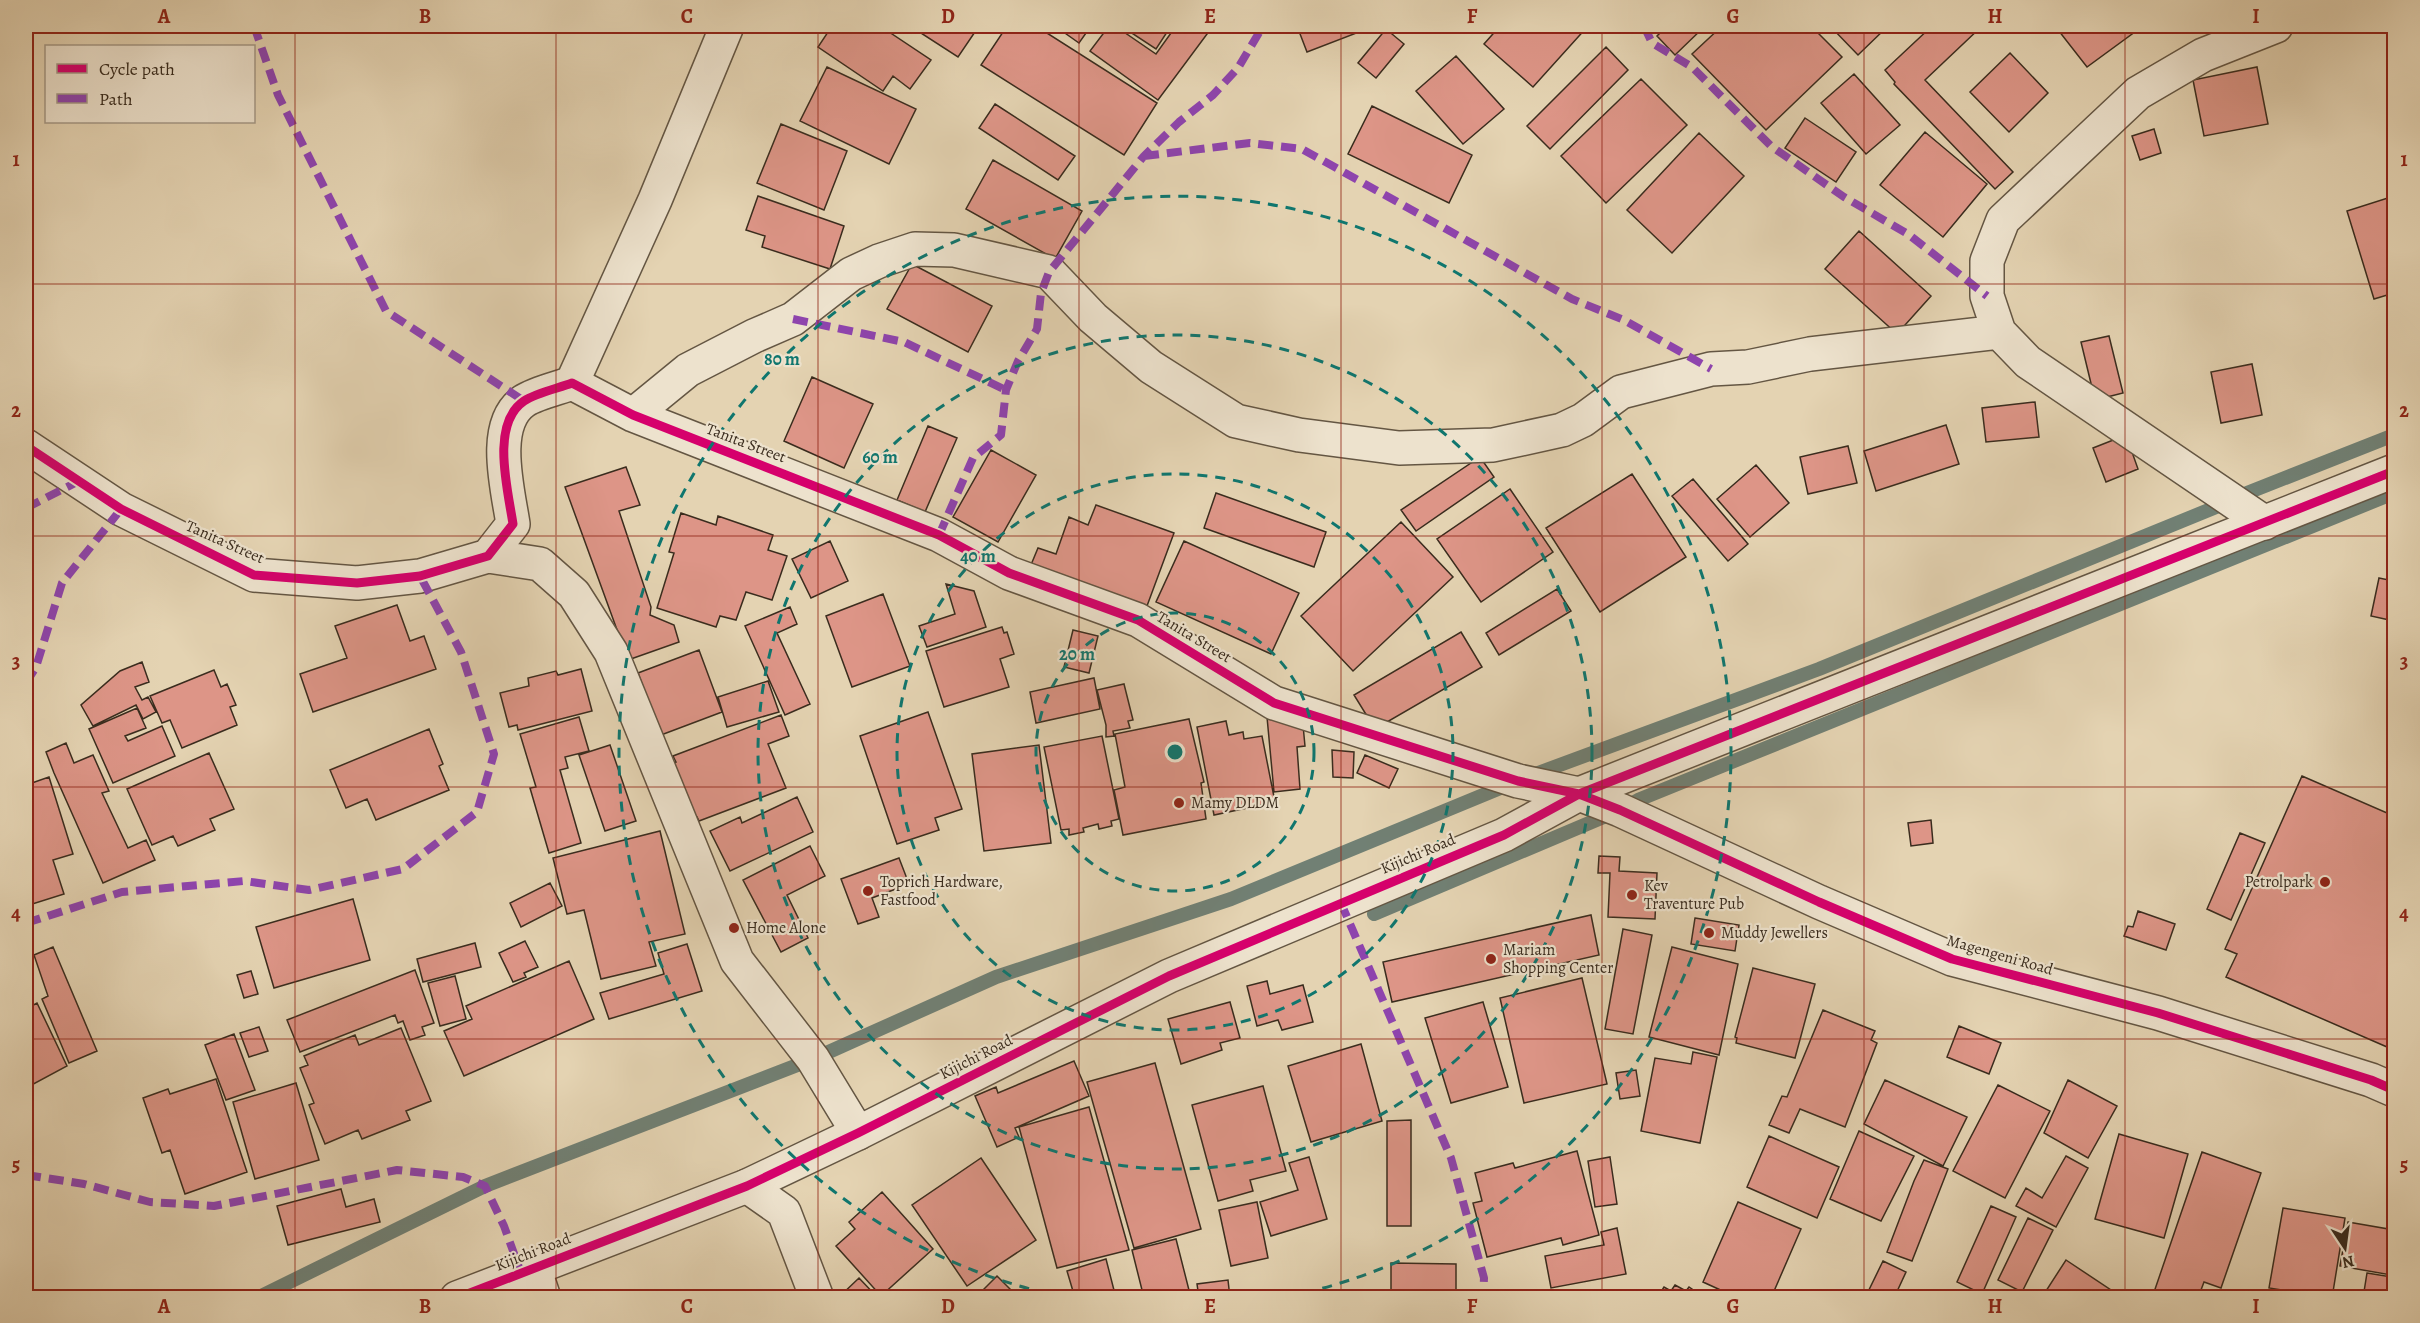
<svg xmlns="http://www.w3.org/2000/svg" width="2420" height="1323" font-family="Alegreya,serif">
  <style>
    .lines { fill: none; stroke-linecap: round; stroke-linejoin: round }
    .stream { stroke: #718074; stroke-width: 14 }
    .building { fill: #dd9587; stroke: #3a2c1e; stroke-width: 1.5 }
    .minor-casing { stroke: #645643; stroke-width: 36 }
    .tertiary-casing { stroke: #645643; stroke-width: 36 }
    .minor { stroke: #ede2cd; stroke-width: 33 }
    .tertiary { stroke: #ede2cd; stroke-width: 33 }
    .quiet { stroke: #8e44ad; stroke-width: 8; stroke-dasharray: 15 8; stroke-linecap: butt }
    .cycleway-casing { stroke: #ede2cd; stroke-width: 13 }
    .cycleway { stroke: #d6006c; stroke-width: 9 }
    .grid { fill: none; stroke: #8f2418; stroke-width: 1.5; stroke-opacity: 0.55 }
    .ring { fill: none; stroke: #0f766e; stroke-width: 3; stroke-dasharray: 10 8 }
    .poi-dot { fill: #8f2418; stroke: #ede2cd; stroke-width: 2 }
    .labels { text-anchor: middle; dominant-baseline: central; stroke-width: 4.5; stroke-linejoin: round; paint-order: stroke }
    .street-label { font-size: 16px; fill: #3a2c1e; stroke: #ede2cd }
    .poi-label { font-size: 16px; fill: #3a2c1e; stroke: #ede2cd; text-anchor: start }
    .centre { fill: #0f766e; stroke: #ede2cd; stroke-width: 3 }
    .ring-label { font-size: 18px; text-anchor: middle; font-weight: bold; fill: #0f766e; stroke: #ede2cd; stroke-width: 4.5; stroke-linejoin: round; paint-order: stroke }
    .neatline { fill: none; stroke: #8f2418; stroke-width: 2 }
    .grid-label { font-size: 20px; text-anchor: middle; font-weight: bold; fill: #8f2418 }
  </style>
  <rect width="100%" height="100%" fill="#e4d3b2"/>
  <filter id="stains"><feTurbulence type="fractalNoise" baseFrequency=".00333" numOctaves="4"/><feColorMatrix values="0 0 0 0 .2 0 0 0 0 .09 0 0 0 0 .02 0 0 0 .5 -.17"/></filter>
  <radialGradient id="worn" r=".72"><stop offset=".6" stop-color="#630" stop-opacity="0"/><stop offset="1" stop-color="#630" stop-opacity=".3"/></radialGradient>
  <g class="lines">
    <path class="stream" d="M2247,493L2394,435
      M1530,776L1819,669L2221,505
      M1374,914L1620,810L1638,800L2394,493
      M257,1298L485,1186L813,1059L996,977L1231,899L1510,784"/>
  </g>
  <path class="building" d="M832,26H880L931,60L910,89L893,76L883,91L818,47Z
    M910,26H979L958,57Z
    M1007,26H1036L1157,103L1124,155L981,65Z
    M1055,26H1091L1079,43Z
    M1109,26H1115L1156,54L1176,26H1213L1158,100L1090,51Z
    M1121,26H1171L1156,49Z
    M1297,26H1365L1367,29L1307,52Z
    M1470,26H1484L1477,33Z
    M1500,26H1588L1533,87L1484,44Z
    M1667,26H1705L1675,55L1657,36Z
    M1722,26H1811L1842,57L1766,130L1692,54Z
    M1830,26H1888L1858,55Z
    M1932,26H1982L1925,80L2013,172L1995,189L1894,84L1895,82L1885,70Z
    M2055,26H2143L2087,67Z
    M1386,29L1404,44L1376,78L1358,63Z
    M1606,47L1628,70L1550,149L1527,126Z
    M2010,53L2048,93L2009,132L1970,92Z
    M1456,56L1504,109L1463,144L1416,91Z
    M827,67L916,109L889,164L800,121Z
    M2257,67L2268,124L2204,136L2193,80Z
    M1854,74L1900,125L1866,154L1821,103Z
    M1641,79L1687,125L1606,203L1561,156Z
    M995,104L1075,156L1058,180L979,128Z
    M1372,106L1472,155L1449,203L1348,154Z
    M1805,118L1856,152L1836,182L1785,148Z
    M781,124L847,151L824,210L757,183Z
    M2154,129L2161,153L2140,160L2132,136Z
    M1925,132L1987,184L1943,237L1880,185Z
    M1699,133L1744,176L1672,253L1627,210Z
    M993,160L1082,211L1055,259L966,209Z
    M758,196L844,226L830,269L762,247L765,236L746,230Z
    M2394,196V293L2374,299L2347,211Z
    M1859,231L1931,296L1897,334L1825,269Z
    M912,264L992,306L968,352L887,309Z
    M2109,336L2123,393L2095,400L2081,342Z
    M2252,364L2262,415L2221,423L2211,372Z
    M812,377L873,404L844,468L784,441Z
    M2035,402L2039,437L1986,442L1982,408Z
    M1946,425L1959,464L1876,491L1864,451Z
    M928,426L957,438L925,512L897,500Z
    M2126,435L2138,469L2106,482L2093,448Z
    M1848,446L1857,483L1808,494L1800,457Z
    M991,450L1036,475L998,542L953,517Z
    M1480,457L1494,477L1416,531L1401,510Z
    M1756,465L1789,503L1750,537L1717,499Z
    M626,467L640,505L619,511L651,607L650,615L674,625L679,642L628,660L565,487Z
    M1632,474L1686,557L1600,612L1546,528Z
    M1693,479L1748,544L1728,561L1672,496Z
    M1510,489L1553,552L1481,602L1437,539Z
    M1216,493L1326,532L1314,567L1204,528Z
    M1096,505L1174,533L1144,614L1028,572L1038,548L1056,554L1069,517L1088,525Z
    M681,513L716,525L718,516L773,535L768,550L787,556L772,600L746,592L736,620L720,616L716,627L657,608L674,553L669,552Z
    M1401,522L1453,577L1353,671L1301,616Z
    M830,541L848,581L811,598L792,559Z
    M1184,541L1299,593L1271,654L1156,602Z
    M2379,578L2394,581V621L2371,616Z
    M946,584L974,591L986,627L927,647L919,626L955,614Z
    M1557,589L1571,611L1499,655L1486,633Z
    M883,594L910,666L852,687L826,616Z
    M397,605L410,641L424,636L436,669L313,712L300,674L347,658L335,626Z
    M790,607L797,624L777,633L810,704L785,715L745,626Z
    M1002,627L1004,633L1007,632L1014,654L1000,659L1009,687L944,707L926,651Z
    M1073,630L1098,636L1089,673L1064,667Z
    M1461,632L1482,667L1375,729L1354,695Z
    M699,650L722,712L661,735L638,673Z
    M142,662L149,682L135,687L142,700L148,697L156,712L143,719L136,705L93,726L81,705L120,671Z
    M581,669L592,711L518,730L517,725L509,727L500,693L529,686L528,678L556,671L558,675Z
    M214,670L221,687L227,684L236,705L230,707L237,725L182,748L170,720L162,723L150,696Z
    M1094,678L1100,709L1036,723L1030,692Z
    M768,681L779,712L727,727L718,697Z
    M1124,684L1133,720L1128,721L1130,728L1113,731L1114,736L1106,737V725L1097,690Z
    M137,708L146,728L125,736L128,741L162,726L175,756L113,783L89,729Z
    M928,712L962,809L935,818L939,830L897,844L860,736Z
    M781,715L789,736L768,744L786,788L699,821L697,817L688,821L668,765L676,762L673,756Z
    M579,717L589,751L565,757L568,768L560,770L581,843L549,853L530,788L536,787L520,734Z
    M1267,717L1303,725L1305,746L1297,747L1300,789L1274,792Z
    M1189,719L1204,782L1201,783L1206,819L1123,835L1114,790L1125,787L1115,734Z
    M1226,721L1229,735L1243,732L1244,739L1262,736L1275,802L1214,815L1197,727Z
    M429,729L443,764L439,766L449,790L376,820L367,799L346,808L330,770Z
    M1102,736L1119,819L1111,821L1112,826L1099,829L1098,824L1083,828L1084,832L1069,835V829L1061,830L1044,747Z
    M66,743L74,763L93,755L109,791L102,793L128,848L146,840L155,860L103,883L54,773L46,752Z
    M610,745L636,821L605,831L579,755Z
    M1039,745L1051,843L984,851L972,754Z
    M1332,750L1354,752L1353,778L1333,777Z
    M209,753L234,809L210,819L215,830L178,846L173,836L152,845L127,789Z
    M1365,755L1398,769L1389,788L1357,773Z
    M2302,776L2394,816V1050L2226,977L2237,954L2225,949Z
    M49,777L73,854L53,860L64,894L26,906V785Z
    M797,797L813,832L730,871L710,831L740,817L742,823Z
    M1931,820L1933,843L1911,846L1908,823Z
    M660,831L685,934L649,942L656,966L601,979L584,910L567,914L553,858Z
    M2240,833L2265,843L2231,920L2207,909Z
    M810,846L825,876L787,895L808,938L781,952L743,880Z
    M1599,856L1620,857L1619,871L1657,873L1655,919L1608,917L1610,873H1598Z
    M899,858L909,884L872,898L879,917L858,924L841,879Z
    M550,883L562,906L521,927L510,903Z
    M353,899L370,960L274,988L256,927Z
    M2138,911L2175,924L2166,950L2124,936L2128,926L2133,927Z
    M1591,915L1599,955L1392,1002L1383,962Z
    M1695,918L1739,925L1735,951L1691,944Z
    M1623,929L1652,935L1633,1034L1605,1029Z
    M525,941L538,967L524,973L526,977L513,982L499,953Z
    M475,943L481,967L423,982L417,959Z
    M687,944L702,991L609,1019L600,993L664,974L658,953Z
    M53,947L97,1051L69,1063L42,999L48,996L34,955Z
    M1672,947L1738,964L1719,1055L1649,1037Z
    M569,961L594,1019L464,1076L444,1031L472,1019L466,1006Z
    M1753,968L1815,984L1795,1058L1736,1043L1737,1038L1735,1037Z
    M415,970L434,1023L422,1027L425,1035L410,1040L403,1021L398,1023L395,1015L300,1052L287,1020Z
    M251,971L258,994L244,998L237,975Z
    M455,976L466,1019L440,1026L428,983Z
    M1582,978L1607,1084L1524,1103L1500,998Z
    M1267,981L1270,994L1303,985L1313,1022L1282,1030L1278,1020L1257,1026L1247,986Z
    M1230,1002L1240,1038L1220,1043L1222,1050L1181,1064L1168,1019Z
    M1483,1002L1508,1087L1451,1103L1425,1018Z
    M37,1003L67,1066L26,1088V1009Z
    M1823,1010L1875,1031L1871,1040L1877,1043L1845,1127L1800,1109L1789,1133L1769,1125L1782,1096L1787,1097Z
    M1959,1026L2001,1043L1989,1074L1947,1057Z
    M259,1027L268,1051L249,1057L240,1033Z
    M401,1028L431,1101L406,1111L410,1120L362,1139L358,1130L325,1144L309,1105L314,1103L300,1068L308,1065L304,1056L355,1035L359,1045Z
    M234,1034L255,1090L226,1100L205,1045Z
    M1361,1044L1382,1121L1311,1142L1288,1066Z
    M1693,1052L1717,1057L1700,1143L1641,1131L1655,1058L1691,1064Z
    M1074,1061L1089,1096L1015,1128L1019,1137L997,1147L975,1096L996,1087L998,1093Z
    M1155,1063L1201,1229L1134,1248L1087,1082Z
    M1636,1070L1640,1096L1620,1099L1616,1073Z
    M216,1079L247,1172L185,1194L170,1150L162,1153L143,1098L168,1089L170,1094Z
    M1885,1080L1967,1117L1943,1166L1864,1124Z
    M2068,1080L2117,1106L2088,1158L2044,1133Z
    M296,1083L319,1160L255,1179L233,1102Z
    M1998,1085L2050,1111L2005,1198L1953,1171Z
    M1263,1086L1286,1171L1250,1180L1253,1191L1218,1201L1192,1105Z
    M1089,1107L1129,1250L1057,1268L1019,1127Z
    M1411,1120V1226H1387V1121Z
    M1859,1131L1914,1156L1881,1221L1830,1199Z
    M2119,1134L2188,1154L2164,1238L2095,1219Z
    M1769,1136L1839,1167L1817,1218L1747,1187Z
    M1577,1151L1599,1235L1563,1245L1561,1238L1487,1257L1473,1203L1482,1201L1475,1173L1513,1163L1515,1168Z
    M2202,1152L2261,1173L2221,1288L2204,1282L2198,1298H2152Z
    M2066,1156L2088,1168L2056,1227L2016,1206L2026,1188L2042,1198Z
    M1309,1157L1327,1219L1271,1236L1260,1202L1298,1190L1289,1163Z
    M1610,1157L1617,1204L1595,1207L1588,1161Z
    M981,1158L1036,1240L967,1286L912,1205Z
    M1924,1160L1948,1169L1912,1261L1887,1252L1914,1181Z
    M341,1189L346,1207L374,1199L380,1222L288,1245L277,1206Z
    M882,1192L933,1249L881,1296L836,1246L855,1229L849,1222Z
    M1257,1202L1268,1258L1231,1266L1219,1210Z
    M1738,1202L1801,1229L1771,1298H1738L1703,1282Z
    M1991,1206L2016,1217L1982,1294L1957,1282Z
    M2283,1208L2345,1218L2332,1298L2269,1288Z
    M2028,1218L2053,1230L2022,1292L1998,1280Z
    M2348,1222L2394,1230V1256L2391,1275L2340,1266Z
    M1617,1228L1626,1274L1551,1288L1545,1256L1604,1245L1601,1232Z
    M1176,1239L1191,1298H1144L1132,1250Z
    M1106,1259L1116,1298H1075L1067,1271Z
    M2066,1260L2123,1298H2050L2044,1294Z
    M1883,1261L1906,1272L1894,1298H1865Z
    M1391,1263L1456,1264V1298H1391Z
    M2367,1273L2392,1277L2389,1298H2363Z
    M997,1276L1019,1298L976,1297Z
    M859,1278L878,1298H838Z
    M1228,1280L1230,1298H1199L1197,1284Z
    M1675,1285L1686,1291L1689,1287L1705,1298H1657L1664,1287L1671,1291Z"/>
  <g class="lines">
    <defs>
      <path id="minor" d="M572,383L655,200L727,26
        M633,415L688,370L754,336L793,319L851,274L879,261L915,249L954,250L1049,272L1093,318L1151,367L1236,421L1299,435L1399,448L1493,445L1562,430L1583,420L1621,392L1711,369L1748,367L1810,354L1999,332
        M26,446L121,509L254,575L357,583L420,576L488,556L513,524C508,490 490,424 524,401C536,393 559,388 572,383L633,415L939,535L1009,573L1138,620L1274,703L1518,781L1579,794L1620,810L1819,902L1952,959L2158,1013L2371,1080L2394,1090
        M2265,523L2028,362L1999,332L1987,296V261L2003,220L2138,93L2203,55L2276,26
        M488,556L540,564L574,594L611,652L737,961L813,1059L858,1133
        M747,1186L784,1212L817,1298
        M534,1268L544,1298"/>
      <path id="tertiary" d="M457,1298L747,1186L858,1133L1169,976L1504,835L1579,794L2394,471"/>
    </defs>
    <use href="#minor" class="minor-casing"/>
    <use href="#tertiary" class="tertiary-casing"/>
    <use href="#minor" class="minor"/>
    <use href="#tertiary" class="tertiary"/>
    <path class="quiet" d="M254,26L278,95L386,311L524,401
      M1644,26L1652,43L1692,67L1771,146L1844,197L1908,234L1987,296
      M1144,156L1250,143L1302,149L1572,299L1624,320L1711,369
      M793,319L904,342L1006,390
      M26,508L79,481
      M939,535L973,458L1001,435L1006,390L1018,361L1037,329L1041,293L1049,272L1144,156L1179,122L1213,95L1238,68L1263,26
      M26,683L36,667L62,583L121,509
      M1341,903L1451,1158L1484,1278L1483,1298
      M26,923L122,892L244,881L309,890L403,869L477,812L494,754L461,652L420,576
      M26,1175L84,1184L150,1202L214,1206L397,1170L463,1177L485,1186L504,1226L521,1273"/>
    <defs>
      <path id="cycleway" d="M26,446L121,509L254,575L357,583L420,576L488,556L513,524C508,490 490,424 524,401C536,393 559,388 572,383L633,415L939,535L1009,573L1138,620L1274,703L1518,781L1579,794L1620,810L1819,902L1952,959L2158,1013L2371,1080L2394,1090
        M457,1298L747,1186L858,1133L1169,976L1504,835L1579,794L2394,471"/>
    </defs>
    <use href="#cycleway" class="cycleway-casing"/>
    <use href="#cycleway" class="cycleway"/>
  </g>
  <path class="grid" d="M295,26V1298M556,26V1298M818,26V1298M1079,26V1298M1341,26V1298M1602,26V1298M1864,26V1298M2125,26V1298M26,284H2394M26,536H2394M26,787H2394M26,1039H2394"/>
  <g class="ring">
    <circle cx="1175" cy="752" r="139"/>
    <circle cx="1175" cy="752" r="278"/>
    <circle cx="1175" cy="752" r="417"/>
    <path d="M1064 1297A556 556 0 1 1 1286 1297"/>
  </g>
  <g class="poi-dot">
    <circle cx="1179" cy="803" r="6"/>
    <circle cx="2325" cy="882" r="6"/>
    <circle cx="868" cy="891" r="6"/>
    <circle cx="1632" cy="895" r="6"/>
    <circle cx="734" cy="928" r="6"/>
    <circle cx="1709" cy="933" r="6"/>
    <circle cx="1491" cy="959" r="6"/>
  </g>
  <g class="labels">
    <g class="street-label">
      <text transform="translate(746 443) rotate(21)">Tanita Street</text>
      <text transform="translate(225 542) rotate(24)">Tanita Street</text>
      <text transform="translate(1194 637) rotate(31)">Tanita Street</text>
      <text transform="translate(1418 854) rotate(-23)">Kijichi Road</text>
      <text transform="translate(2000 955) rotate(16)">Magengeni Road</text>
      <text transform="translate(976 1057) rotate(-27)">Kijichi Road</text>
      <text transform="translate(533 1252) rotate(-21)">Kijichi Road</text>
    </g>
    <g class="poi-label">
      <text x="1191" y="803">Mamy DLDM</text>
      <text x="880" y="882">Toprich Hardware,<tspan x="880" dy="18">Fastfood</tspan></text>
      <text x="2313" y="882" text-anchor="end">Petrolpark</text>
      <text x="1644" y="886">Kev<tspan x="1644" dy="18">Traventure Pub</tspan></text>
      <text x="746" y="928">Home Alone</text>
      <text x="1721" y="933">Muddy Jewellers</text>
      <text x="1503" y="950">Mariam<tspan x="1503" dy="18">Shopping Center</tspan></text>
    </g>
  </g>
  <circle cx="1175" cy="752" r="9" class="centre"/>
  <g class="ring-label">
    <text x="782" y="365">80 m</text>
    <text x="880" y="463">60 m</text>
    <text x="978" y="562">40 m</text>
    <text x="1077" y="660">20 m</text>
  </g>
  <rect width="2420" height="1323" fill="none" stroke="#e4d3b2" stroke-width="66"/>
  <rect x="45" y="45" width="210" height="78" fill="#ede2cd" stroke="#a59987" stroke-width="1.5"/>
  <rect x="57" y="64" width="30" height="9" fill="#d6006c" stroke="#a59987" stroke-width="1.5"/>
  <text x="99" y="75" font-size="18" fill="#3a2c1e">Cycle path</text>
  <rect x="57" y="94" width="30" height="9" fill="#8e44ad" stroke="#a59987" stroke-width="1.5"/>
  <text x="99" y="105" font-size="18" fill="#3a2c1e">Path</text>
  <g transform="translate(2345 1248) rotate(167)" stroke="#ede2cd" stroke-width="4.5" paint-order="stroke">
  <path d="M0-4.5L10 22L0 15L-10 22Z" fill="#3a2c1e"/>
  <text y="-9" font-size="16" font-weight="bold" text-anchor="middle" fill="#3a2c1e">N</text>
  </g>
  <rect x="33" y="33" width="2354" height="1257" class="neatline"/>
  <g class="grid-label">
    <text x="164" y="23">A</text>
    <text x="425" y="23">B</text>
    <text x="687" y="23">C</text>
    <text x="948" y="23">D</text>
    <text x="1210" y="23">E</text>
    <text x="1472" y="23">F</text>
    <text x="1733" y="23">G</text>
    <text x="1995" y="23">H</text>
    <text x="2256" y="23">I</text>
    <text x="16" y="166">1</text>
    <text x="2404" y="166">1</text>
    <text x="16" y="417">2</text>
    <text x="2404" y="417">2</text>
    <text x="16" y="668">3</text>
    <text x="2404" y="668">3</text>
    <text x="16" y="920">4</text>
    <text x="2404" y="920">4</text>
    <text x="16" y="1171">5</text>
    <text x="2404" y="1171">5</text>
    <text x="164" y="1313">A</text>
    <text x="425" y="1313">B</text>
    <text x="687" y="1313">C</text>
    <text x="948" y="1313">D</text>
    <text x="1210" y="1313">E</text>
    <text x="1472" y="1313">F</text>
    <text x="1733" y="1313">G</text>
    <text x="1995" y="1313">H</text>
    <text x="2256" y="1313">I</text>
  </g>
  <rect width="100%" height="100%" filter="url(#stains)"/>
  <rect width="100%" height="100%" fill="url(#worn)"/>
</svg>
